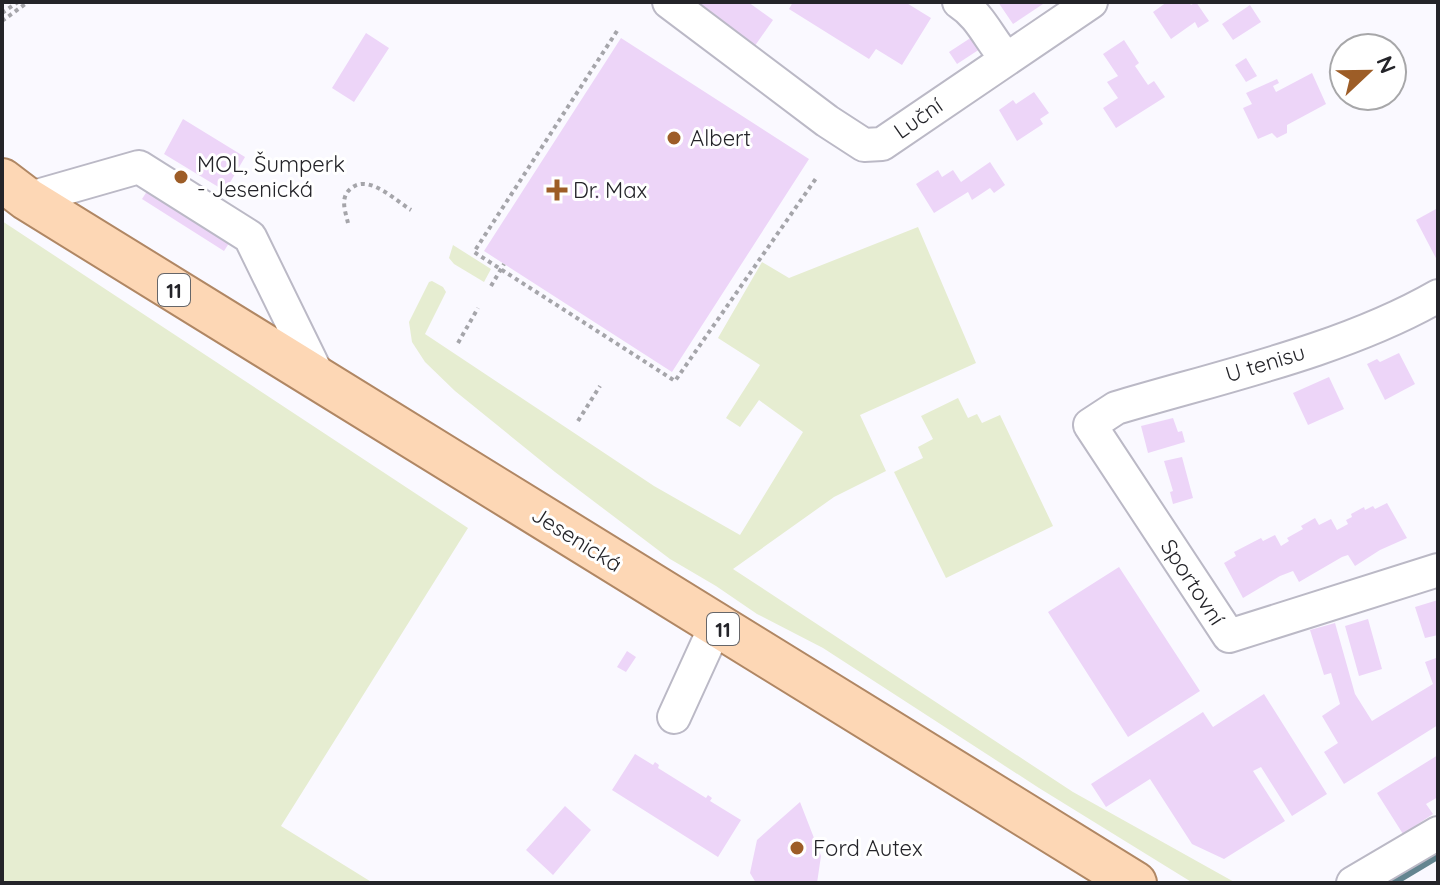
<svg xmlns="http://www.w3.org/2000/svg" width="1440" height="885" font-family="Quicksand,sans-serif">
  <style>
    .green { fill: #e6edd1 }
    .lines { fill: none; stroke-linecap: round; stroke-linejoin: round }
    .stream { stroke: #648590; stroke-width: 7 }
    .building { fill: #edd5f8 }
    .minor-casing { stroke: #bbb9c6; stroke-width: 36 }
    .major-casing { stroke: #b08764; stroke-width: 46 }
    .path { stroke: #a5a5aa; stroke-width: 4; stroke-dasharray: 4 4; stroke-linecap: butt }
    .minor { stroke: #fff; stroke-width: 32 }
    .major { stroke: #fdd7b5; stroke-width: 42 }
    .poi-dot { fill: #9d5d27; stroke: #fff; stroke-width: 3 }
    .labels { text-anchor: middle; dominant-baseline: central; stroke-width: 6; stroke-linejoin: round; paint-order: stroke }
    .shield { fill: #fff; stroke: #666669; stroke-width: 2 }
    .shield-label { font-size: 20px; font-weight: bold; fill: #242429 }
    .street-label { font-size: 22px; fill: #242429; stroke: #fff }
    .poi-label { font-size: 22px; fill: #242429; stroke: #fff; text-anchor: start }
  </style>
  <rect width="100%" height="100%" fill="#faf9ff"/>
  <path class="green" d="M2,221L468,528L281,826L373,883H2Z
    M918,227L976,363L860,415L886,471L834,497L733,569L1073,792L1236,883H1193L1039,788L823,648L757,614L716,586L670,559L555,472L455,391L425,362L412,342L409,322L429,282L432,281L443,287L446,292L425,334L654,486L740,535L803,432L759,400L740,427L726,418L760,365L718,338L762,262L789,278Z
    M453,245L491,269L484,282L454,264L449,258Z
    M958,398L968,418L977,414L982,423L1000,415L1053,526L946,578L894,472L923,458L918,447L933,439L921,416Z"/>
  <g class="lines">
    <path class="stream" d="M1393,883L1438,856"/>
  </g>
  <path class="building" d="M686,2H748L773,20L752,50Z
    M793,2H905L931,18L902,65L876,49L869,59L789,9Z
    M998,2H1046L1013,24Z
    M1167,2H1189L1191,5L1196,2L1209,21L1198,28L1195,22L1171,39L1153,12Z
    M1250,5L1261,22L1233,40L1222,24Z
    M366,33L389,48L354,102L332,88Z
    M972,37L980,49L957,64L949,52Z
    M621,38L809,159L672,372L484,251Z
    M1124,40L1139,63L1135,66L1148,85L1154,81L1165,97L1116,128L1103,108L1118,98L1107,82L1118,76L1103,54Z
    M1246,58L1257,76L1246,82L1235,65Z
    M1312,73L1326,104L1287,125V133L1277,138L1272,133L1258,139L1243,108L1252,104L1246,93L1277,79L1279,83L1273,86L1276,92Z
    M1034,92L1049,113L1040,119L1043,124L1017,141L999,110L1013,100L1016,104Z
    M183,119L245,157L225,191L164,154Z
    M990,162L1005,185L994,193L990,188L972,200L968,192L934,213L916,184L938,170L942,177L953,170L961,182Z
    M160,171L242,223L224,251L142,199Z
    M1436,209L1438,213V262L1416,220Z
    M1399,353L1415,384L1385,400L1367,364L1377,359L1380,362Z
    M1329,377L1344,409L1308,425L1293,393Z
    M1173,418L1178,432L1182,431L1185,442L1148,453L1141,426Z
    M1182,457L1193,498L1173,504L1170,492L1173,491L1164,461Z
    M1387,503L1407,538L1380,550L1355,566L1348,555L1342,557L1299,582L1293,571L1280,576L1243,598L1224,563L1236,556L1234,552L1261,538L1263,541L1275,535L1281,546L1289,541L1287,538L1303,529L1301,526L1315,518L1319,525L1331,519L1337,530L1348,524L1346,520L1352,517L1351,514L1364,507L1365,510L1373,506L1375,509Z
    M1119,567L1200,691L1128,737L1048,612Z
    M1438,600V635L1425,638L1415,607Z
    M1368,619L1382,669L1359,676L1345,626Z
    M1335,623L1355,694L1372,721L1433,684L1425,662L1436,658L1438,664V725L1344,784L1324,752L1338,743L1322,716L1340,704L1331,673L1324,675L1310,630Z
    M627,651L636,657L626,672L617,667Z
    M1264,694L1327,794L1292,816L1261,767L1253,771L1285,821L1224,859L1192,844L1150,779L1106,807L1091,784L1203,712L1213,727Z
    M635,754L653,765L655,762L659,765L658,768L706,798L708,795L712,798L710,801L741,820L718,857L612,790Z
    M1438,755V797L1426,804L1433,814L1403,834L1377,793Z
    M800,802L821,856L817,883H756L750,873L757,840Z
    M565,806L591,830L553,875L526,850Z"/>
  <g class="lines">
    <defs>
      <path id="minor" d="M669,2L827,121L864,145L882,144L1091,2
        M959,2C981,16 989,39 1006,58
        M27,199L139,167L250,237L320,380
        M1438,296C1344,350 1220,377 1116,408L1090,425L1229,636L1438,570
        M674,717L716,625
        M1353,883L1438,833"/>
      <path id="major" d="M2,180L27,199L1135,883"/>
    </defs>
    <use href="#minor" class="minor-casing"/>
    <use href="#major" class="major-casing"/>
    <path class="path" d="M2,13L18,2
      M2,21L28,2
      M617,31L474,252L675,381L817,177
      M348,223C345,210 339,196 353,187C370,175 396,201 411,210
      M491,286L504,264
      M458,343L478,308
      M578,421L600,386"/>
    <use href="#minor" class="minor"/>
    <use href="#major" class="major"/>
  </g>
  <g class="poi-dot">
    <circle cx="674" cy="138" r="8"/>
    <circle cx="181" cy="177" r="8"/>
    <path d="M553 178h8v8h8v8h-8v8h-8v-8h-8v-8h8z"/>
    <circle cx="797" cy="848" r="8"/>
  </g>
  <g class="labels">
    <g class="shield">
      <rect x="158" y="274" width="32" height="32" rx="6"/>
      <rect x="707" y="613" width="32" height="32" rx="6"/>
    </g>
    <g class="shield-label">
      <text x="174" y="290">11</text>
      <text x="723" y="629">11</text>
    </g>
    <g class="street-label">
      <text transform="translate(918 118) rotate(-35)">Luční</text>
      <text transform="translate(1265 363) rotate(-17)">U tenisu</text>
      <text transform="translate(577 539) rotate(32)">Jesenická</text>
      <text transform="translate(1193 582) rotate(57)">Sportovní</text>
    </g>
    <g class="poi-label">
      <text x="690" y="138">Albert</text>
      <text x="197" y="164">MOL, Šumperk<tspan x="197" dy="25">- Jesenická</tspan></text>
      <text x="573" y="190">Dr. Max</text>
      <text x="813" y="848">Ford Autex</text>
    </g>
  </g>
  <rect width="1440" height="885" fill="none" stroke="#242429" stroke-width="8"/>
  <g transform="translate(1368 72) rotate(68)"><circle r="38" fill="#ffffff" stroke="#a7a7a9" stroke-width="2"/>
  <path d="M0-6L14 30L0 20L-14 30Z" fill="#9d5d27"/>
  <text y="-12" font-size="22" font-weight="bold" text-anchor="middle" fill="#242429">N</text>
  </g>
</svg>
